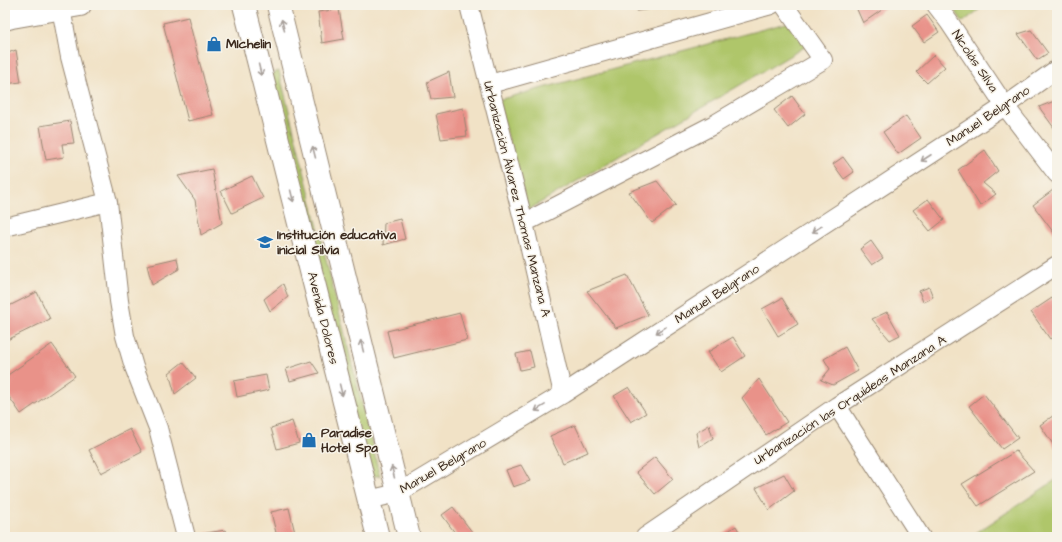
<svg xmlns="http://www.w3.org/2000/svg" width="1062" height="542" font-family="'Architects Daughter',sans-serif">
  <style>
    .green { fill: #afc66b; stroke: #757844 }
    .building { fill: #e99289 }
    .lines { fill: none; stroke-linecap: round; stroke-linejoin: round }
    .street-casing { stroke: #968672; stroke-width: 20 }
    .secondary-casing { stroke: #968672; stroke-width: 24 }
    .street { stroke: #fff; stroke-width: 18 }
    .secondary { stroke: #fff; stroke-width: 22 }
    .oneway { stroke: #a79f9a }
    .labels { text-anchor: middle; dominant-baseline: central; stroke-width: 3; stroke-linejoin: round; paint-order: stroke }
    .poi-label { font-size: 13px; font-weight: bold; fill: #3b2a1e; stroke: #f7f3e8; text-anchor: start }
    .street-label { font-size: 13px; fill: #3b2a1e; stroke: #f7f3e8 }
  </style>
  <rect width="100%" height="100%" fill="#f7f3e8"/>
  <filter id="ink" filterUnits="userSpaceOnUse"><feTurbulence type="fractalNoise" baseFrequency=".025" numOctaves="2"/><feDisplacementMap in="SourceGraphic" scale="8" xChannelSelector="R" yChannelSelector="G"/><feConvolveMatrix kernelMatrix="1 2 1 2 8 2 1 2 1" color-interpolation-filters="sRGB"/></filter>
  <filter id="wash" filterUnits="userSpaceOnUse"><feTurbulence type="fractalNoise" baseFrequency=".012" numOctaves="4" result="noise"/><feDisplacementMap in="SourceGraphic" scale="16" xChannelSelector="R" yChannelSelector="G"/><feGaussianBlur stdDeviation="0.9" result="paint"/><feColorMatrix in="noise" values="0 0 0 0 0 0 0 0 0 0 0 0 0 0 0 0 0 1.4 0 .05"/><feComposite in="paint" operator="in"/></filter>
  <g filter="url(#wash)">
    <rect width="100%" height="100%" fill="#f1e2c6"/>
    <path class="green" d="M951,5H985L963,22Z
      M794,21L808,45L528,210L498,100Z
      M279,71L380,476H365L266,75Z
      M1057,479V537H970Z"/>
    <g id="blocks">
      <path class="building" d="M636,5H654V9L637,11Z
        M855,5H889L863,23Z
        M339,9L344,39L322,43L318,12Z
        M927,15L939,32L924,42L912,26Z
        M188,17L213,115L188,121L163,23Z
        M1031,30L1048,53L1037,60L1018,34Z
        M16,50L21,82L5,84V54Z
        M934,55L945,67L927,83L916,72Z
        M449,72L453,97L431,99L427,82Z
        M792,96L805,114L788,128L774,110Z
        M1057,100V132L1039,107Z
        M463,108L467,136L441,139L436,114Z
        M906,116L921,138L898,154L883,132Z
        M70,121L74,143L62,144L64,157L46,160L40,126Z
        M985,150L998,171L983,183L996,194L980,206L958,170Z
        M843,157L854,172L844,179L833,164Z
        M212,169L222,223L201,235L195,200L178,176Z
        M252,176L263,198L232,213L221,191Z
        M657,181L676,205L652,223L629,192Z
        M1053,190L1057,195V237L1033,205Z
        M928,199L944,220L930,231L913,210Z
        M400,219L405,239L383,245L384,223Z
        M871,241L883,258L872,265L860,249Z
        M177,258L179,269L152,285L147,265Z
        M627,275L648,315L616,328L587,291Z
        M283,284L288,297L270,311L264,299Z
        M929,287L933,297L923,302L919,291Z
        M37,292L50,319L5,341V308Z
        M782,298L798,324L778,336L762,309Z
        M1052,298L1057,305V334L1050,339L1031,312Z
        M887,312L900,335L890,340L872,319Z
        M460,313L467,340L394,358L387,331Z
        M733,337L745,356L721,372L708,352Z
        M52,344L75,376L21,414L5,391V377Z
        M845,347L858,371L833,385L821,380L830,369L824,359Z
        M530,351L534,367L520,370L516,354Z
        M311,361L319,373L290,381L286,369Z
        M183,362L196,378L175,394L169,373Z
        M266,375L269,390L237,397L234,381Z
        M759,379L787,422L766,435L742,398Z
        M629,387L646,413L631,422L614,396Z
        M984,394L1018,438L1002,449L969,406Z
        M1057,413V450L1040,425Z
        M292,421L299,443L277,449L271,428Z
        M575,425L588,452L563,463L550,436Z
        M709,425L713,438L699,447L696,433Z
        M130,429L142,452L101,473L89,450Z
        M1016,451L1034,471L978,506L962,484Z
        M655,457L673,479L655,494L636,472Z
        M521,465L530,481L513,487L506,470Z
        M784,474L794,491L769,510L756,488Z
        M453,507L476,537H458L442,515Z
        M289,508L296,537H277L271,512Z
        M736,526L742,537H719Z
        M226,530L228,537H207L206,533Z"/>
    </g>
  </g>
  <g filter="url(#ink)">
    <use href="#blocks" fill-opacity="0" stroke="#968672" stroke-width="1"/>
    <g class="lines">
      <defs>
        <path id="street" d="M469,5L524,223L563,394
          M936,5L949,22L1005,106L1057,174
          M61,8L70,57L108,202L119,301L125,336L134,367L158,428L186,537
          M490,84L771,5
          M524,223L713,125L823,60L784,5
          M5,227L108,202
          M837,406L921,537
          M368,500L398,493L563,394L1005,106L1057,69
          M645,537L837,406L1057,265"/>
        <path id="secondary" d="M244,5L378,537
          M278,5L409,537
          M5,19L12,17L80,5"/>
      </defs>
      <use href="#street" class="street-casing"/>
      <use href="#secondary" class="secondary-casing"/>
      <use href="#street" class="street"/>
      <use href="#secondary" class="secondary"/>
    </g>
    <defs><path id="oneway-shaft" d="M-6 0H5M1.5-3L5.5 0L1.5 3" fill="none" stroke-width="1.6" stroke-linecap="round" stroke-linejoin="round"/></defs>
    <g class="oneway">
      <use href="#oneway-shaft" transform="translate(283 25) rotate(-104)"/>
      <use href="#oneway-shaft" transform="translate(260 70) rotate(76)"/>
      <use href="#oneway-shaft" transform="translate(314 152) rotate(-104)"/>
      <use href="#oneway-shaft" transform="translate(926 158) rotate(147)"/>
      <use href="#oneway-shaft" transform="translate(292 196) rotate(76)"/>
      <use href="#oneway-shaft" transform="translate(817 229) rotate(147)"/>
      <use href="#oneway-shaft" transform="translate(661 330) rotate(147)"/>
      <use href="#oneway-shaft" transform="translate(362 346) rotate(-104)"/>
      <use href="#oneway-shaft" transform="translate(341 390) rotate(76)"/>
      <use href="#oneway-shaft" transform="translate(540 408) rotate(149)"/>
      <use href="#oneway-shaft" transform="translate(393 472) rotate(-104)"/>
    </g>
  </g>
  <defs>
    <symbol id="shop-bare" viewBox="-9 -9 18 18"><path d="M-5-2.5h2.3a2.7 3.5 0 0 1 5.4 0H5L5.5 6h-11ZM-1.5-2.5h3a1.5 2.3 0 0 0-3 0Z" fill="#1f6fb2" stroke="#f7f3e8" stroke-width="2.5" paint-order="stroke"/></symbol>
    <symbol id="school-bare" viewBox="-9 -9 18 18"><path d="M0-5L7-2L0 1L-7-2ZM-4 1L0 2.5L4 1V4Q0 6-4 4Z" fill="#1f6fb2" stroke="#f7f3e8" stroke-width="2.5" paint-order="stroke"/></symbol>
  </defs>
  <g fill-rule="evenodd">
    <use href="#shop-bare" x="203" y="33" width="22" height="22"/>
    <use href="#school-bare" x="254" y="231" width="22" height="22"/>
    <use href="#shop-bare" x="298" y="429" width="22" height="22"/>
  </g>
  <g class="labels">
    <g class="poi-label">
      <text x="226" y="44">MIchelin</text>
      <text x="277" y="235">Institución educativa<tspan x="277" dy="15">inicial Silvia</tspan></text>
      <text x="321" y="433">Paradise<tspan x="321" dy="15">Hotel Spa</tspan></text>
    </g>
    <g class="street-label">
      <text transform="translate(975 61) rotate(56)">Nicolás SIlva</text>
      <text transform="translate(988 116) rotate(-34)">Manuel Belgrano</text>
      <text transform="translate(517 199) rotate(76)">Urbanización Álvarez Thomas Manzana A</text>
      <text transform="translate(717 294) rotate(-33)">Manuel Belgrano</text>
      <text transform="translate(323 318) rotate(76)">Avenida Dolores</text>
      <text transform="translate(850 400) rotate(-33)">Urbanización las Orquídeas Manzana A</text>
      <text transform="translate(443 466) rotate(-30)">Manuel Belgrano</text>
    </g>
  </g>
  <rect width="1062" height="542" fill="none" stroke="#f7f3e8" stroke-width="20"/>
</svg>
